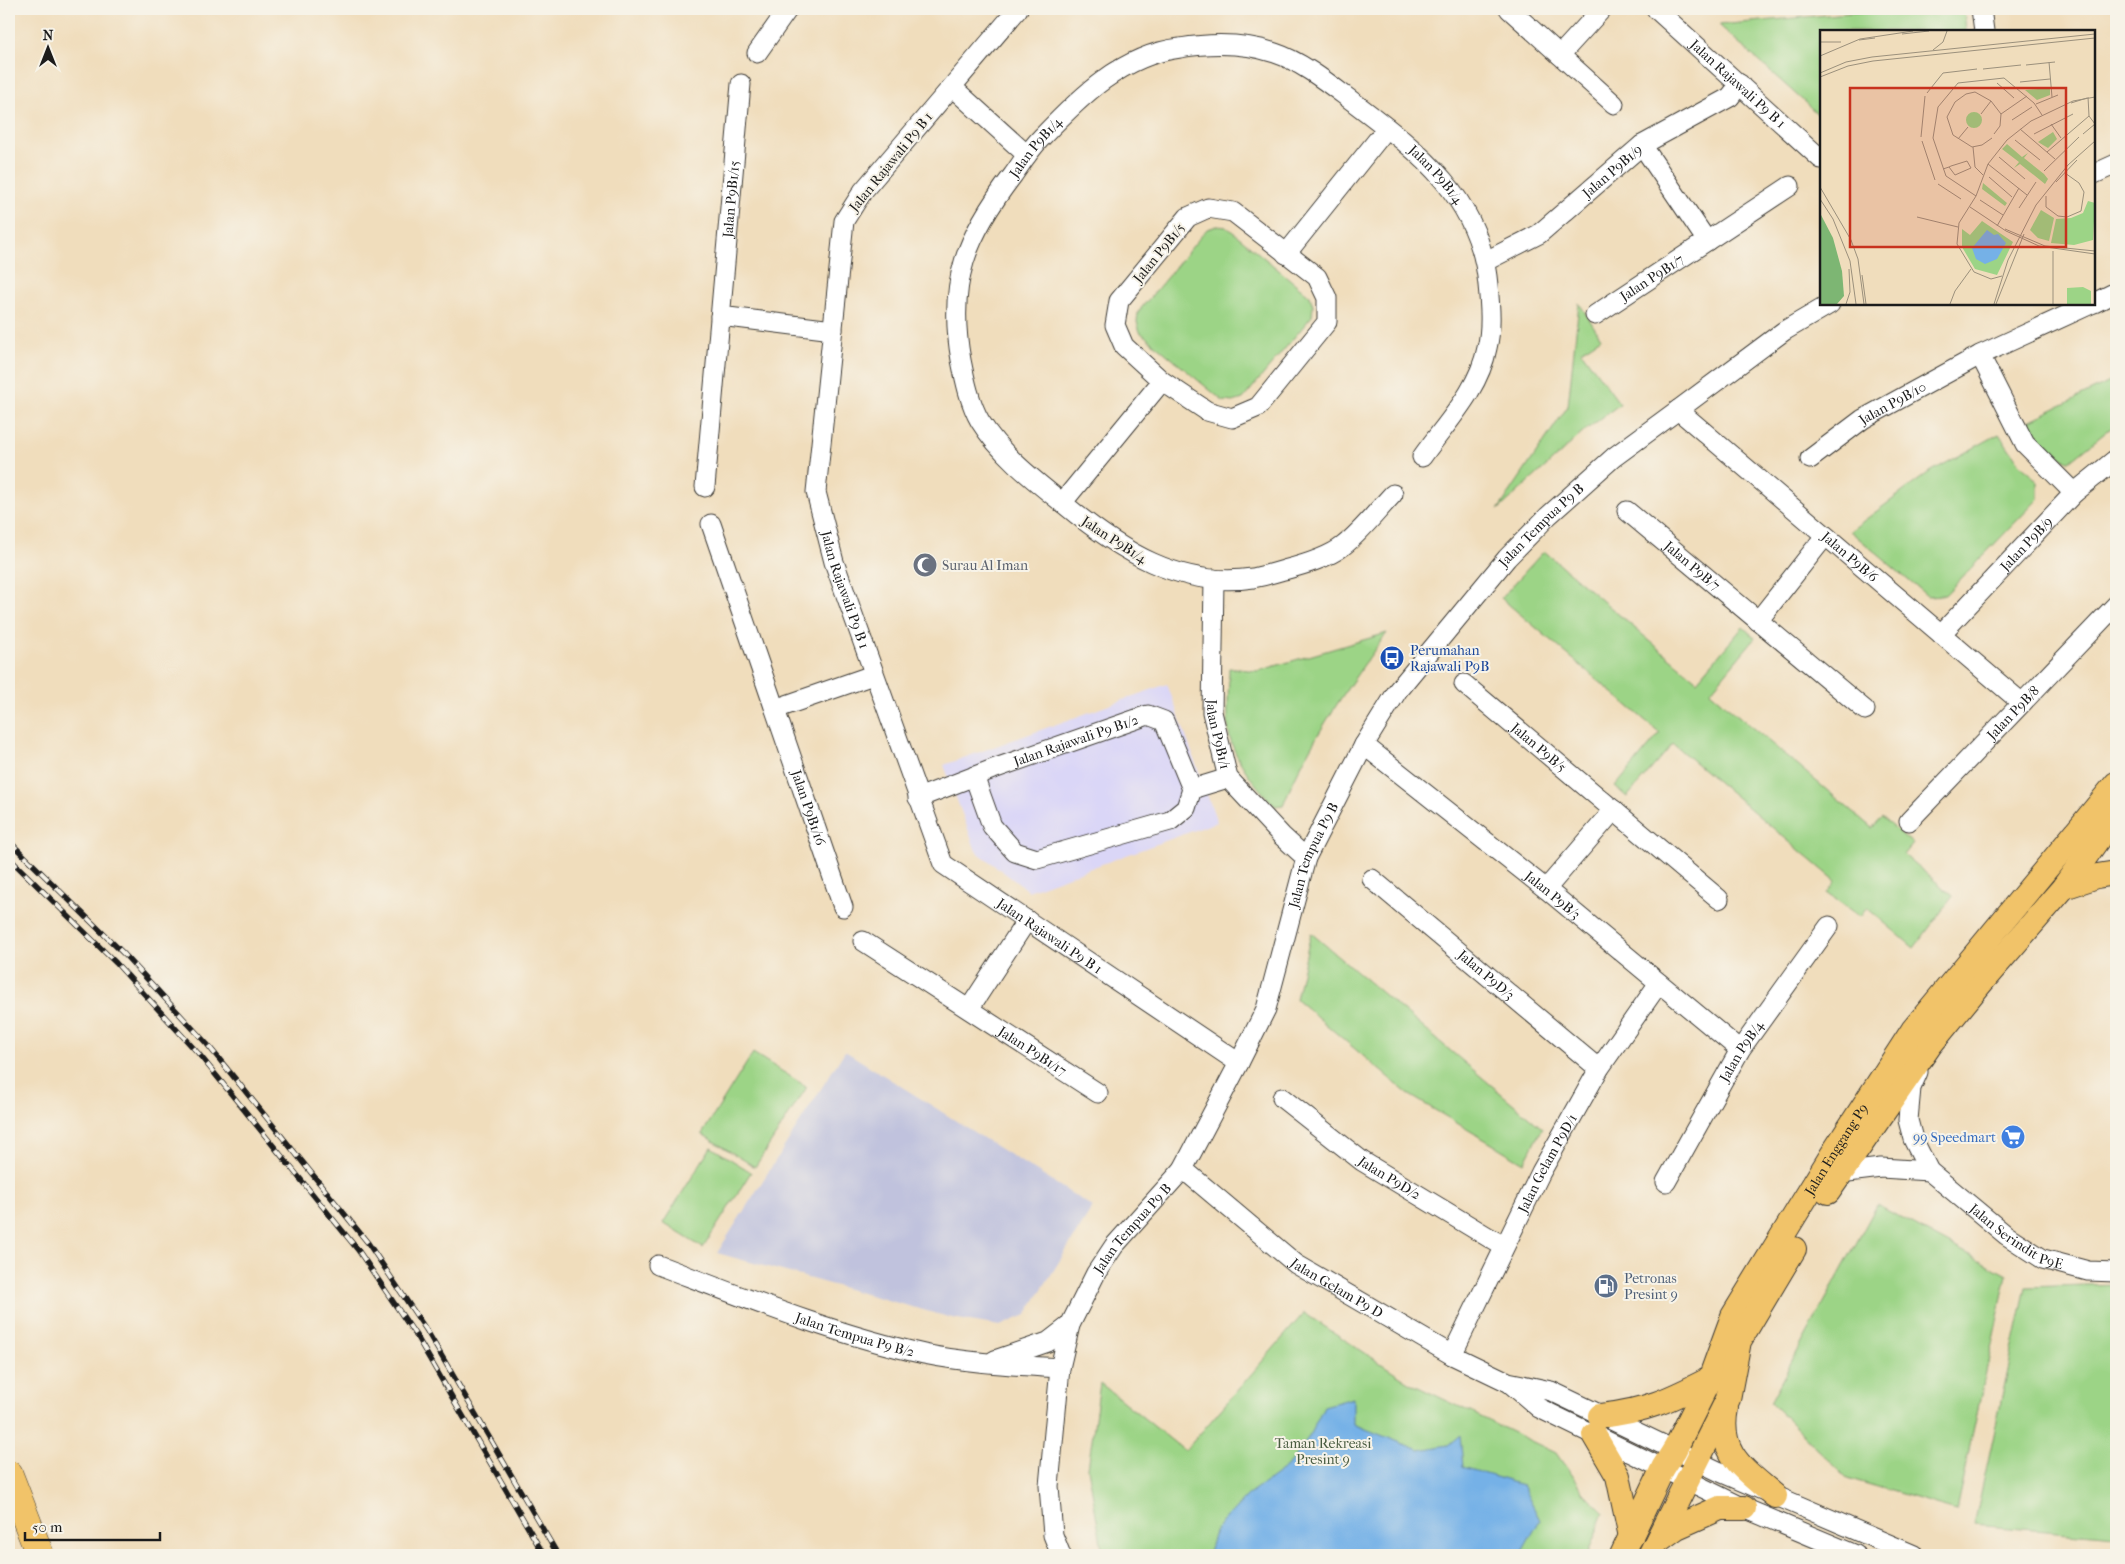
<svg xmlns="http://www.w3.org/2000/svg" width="2125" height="1564" font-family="'IM FELL French Canon',serif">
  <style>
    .built { fill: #dad6f7 }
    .industrial { fill: #c0c2dd }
    .green { fill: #9cd486; stroke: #5c7851 }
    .water { fill: #75b1e7; stroke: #486682 }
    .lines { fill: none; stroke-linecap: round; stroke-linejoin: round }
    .minor-casing { stroke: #3c3934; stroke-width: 21 }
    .major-casing { stroke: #3c3934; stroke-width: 26 }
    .highway-casing { stroke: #3c3934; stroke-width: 29 }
    .minor { stroke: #fff; stroke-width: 19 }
    .major { stroke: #f1c369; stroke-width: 24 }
    .highway { stroke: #f1c369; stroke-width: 28 }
    .rail-casing { stroke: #1c1c1c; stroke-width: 5.5 }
    .rail { stroke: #f7f3e8; stroke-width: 4; stroke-dasharray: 11; stroke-linecap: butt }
    .labels { text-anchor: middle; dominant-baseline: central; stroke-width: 4; stroke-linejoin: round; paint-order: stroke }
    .street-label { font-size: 14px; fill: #1c1c1c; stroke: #f7f3e8 }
    .worship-label { font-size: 14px; fill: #5b616d; stroke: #f7f3e8; text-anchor: start }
    .transit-label { font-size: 14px; fill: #164399; stroke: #f7f3e8; text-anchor: start }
    .shop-label { font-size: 14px; fill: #366cbe; stroke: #f7f3e8; text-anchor: end }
    .service-label { font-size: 14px; fill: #4e5e75; stroke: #f7f3e8; text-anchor: start }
    .park-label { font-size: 14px; fill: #495c41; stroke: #f7f3e8 }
    .inset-road { fill: none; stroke: #9b907c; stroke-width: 1 }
    .view { fill: #c8321e; fill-opacity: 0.15; stroke: #c8321e; stroke-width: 2.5 }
    .inset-edge { fill: none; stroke: #1c1c1c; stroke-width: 2.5 }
  </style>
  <rect width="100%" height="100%" fill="#f7f3e8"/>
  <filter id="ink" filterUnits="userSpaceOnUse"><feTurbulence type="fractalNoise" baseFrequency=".02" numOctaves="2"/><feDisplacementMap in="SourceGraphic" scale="10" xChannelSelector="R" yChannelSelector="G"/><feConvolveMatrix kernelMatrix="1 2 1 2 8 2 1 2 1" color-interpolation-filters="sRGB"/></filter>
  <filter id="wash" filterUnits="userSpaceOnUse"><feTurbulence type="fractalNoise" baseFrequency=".0096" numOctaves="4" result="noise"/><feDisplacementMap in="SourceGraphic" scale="20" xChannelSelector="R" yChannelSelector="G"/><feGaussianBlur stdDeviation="1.12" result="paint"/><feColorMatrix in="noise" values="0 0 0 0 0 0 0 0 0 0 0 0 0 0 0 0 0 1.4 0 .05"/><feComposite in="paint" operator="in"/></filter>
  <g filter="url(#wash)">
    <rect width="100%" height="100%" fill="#f0ddbc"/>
    <path class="built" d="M1167,684L1217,822L1028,891L976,851L944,765Z"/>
    <path class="industrial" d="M845,1051L1093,1207L1026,1315L1000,1326L952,1318L717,1253Z"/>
    <path class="green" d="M1891,9H1964L1966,31H1821V117L1719,25Z
      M1217,226L1227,227L1310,296L1313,306L1312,316L1243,399L1233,402L1223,401L1140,332L1137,322L1138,312L1207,229Z
      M1579,303L1601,338L1581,351L1620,404L1587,429L1498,510L1568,406Z
      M2116,379V424L2070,461C2057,460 2035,433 2029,421Z
      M1999,434L2017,460L2038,482V499L1945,595L1927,596L1850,531L1928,473Z
      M1544,551L1697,681L1743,627L1755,638L1710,692L1872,828L1882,817L1913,844L1904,855L1953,896L1914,948L1867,908L1860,917L1827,893L1836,881L1673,744L1627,797L1615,787L1660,733L1501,598Z
      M1387,633C1348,686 1308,743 1283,805L1275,806C1256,787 1230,755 1228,727C1227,707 1229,687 1229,668L1258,671Z
      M1311,933L1542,1128L1524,1163L1408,1094L1296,999Z
      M753,1053L807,1087L755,1167L702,1134Z
      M711,1147L751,1172L703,1248L663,1223Z
      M1877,1205L2007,1275L1956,1510L1847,1478L1770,1402Z
      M2116,1284V1537L1974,1525L2026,1287Z
      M1304,1313L1414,1385L1556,1453L1583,1492L1604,1513L1587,1555H1103L1088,1468L1100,1383L1185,1451Z"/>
    <path class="water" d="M1353,1398V1424L1419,1450L1448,1445L1460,1435L1463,1467L1522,1485L1540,1520L1520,1555H1208L1216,1529L1247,1496L1287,1467L1308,1438L1324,1406Z"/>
  </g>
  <g filter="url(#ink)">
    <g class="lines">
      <defs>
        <g id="minor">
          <path id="s1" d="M1018,9L863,191L844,221L816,492L834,562L943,864L1239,1063"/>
          <path d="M1509,9L1614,104"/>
          <path id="s2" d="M1656,9L1821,159"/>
          <path d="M1981,9L1984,31"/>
          <path d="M757,53L788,9"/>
          <path d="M1560,55L1602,9"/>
          <path d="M952,87L1027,155"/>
          <path d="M1642,145L1707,241"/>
          <path d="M2094,174L2116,164"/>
          <path d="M1208,208L1233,212L1317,277L1327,298V322L1258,407L1232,418L1207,411L1162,381L1124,346L1115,325L1119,301L1188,217Z"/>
          <path d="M1286,254L1387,128"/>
          <path id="s3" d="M1486,261L1539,234L1642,145L1730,97L1740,84"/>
          <path d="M2094,303L2116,292"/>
          <path id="s4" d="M1595,315L1790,186"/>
          <path d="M720,316L833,330"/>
          <path d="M1980,355L2025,444L2074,493"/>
          <path id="s5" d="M1678,410L2022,703"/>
          <path id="s6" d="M1810,459L1863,419L1980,355L2091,304"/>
          <path id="s7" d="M705,487L741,84"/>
          <path id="s8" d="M1393,494C1377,511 1361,532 1343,546C1328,558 1303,565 1284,570C1274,573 1263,576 1253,578C1180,589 1119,550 1065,505C1035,481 1001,455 980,421C970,404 965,380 961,360C947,283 966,236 1013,175C1022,162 1031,148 1042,137C1080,97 1122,55 1180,48C1211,43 1245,43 1275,53C1303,62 1333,87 1356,104C1421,153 1480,198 1488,285C1490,305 1492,328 1487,348C1479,390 1446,423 1422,457"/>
          <path d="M1062,503L1162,381"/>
          <path id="s9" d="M1627,511L1865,710"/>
          <path id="s10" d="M711,524L843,907"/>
          <path id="s11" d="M1214,579L1212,712L1228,778L1282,836L1306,858"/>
          <path d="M1758,621L1825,536"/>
          <path id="s12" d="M1941,634L2074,493L2116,459"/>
          <path id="s13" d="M1464,684L1719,899"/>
          <path d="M775,709L873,675"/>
          <path id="s14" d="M1364,745L1546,889L1740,1050"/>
          <path d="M1192,789L1228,778"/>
          <path id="s15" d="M918,798L993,769L1148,715L1164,721L1192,789L1186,808L1170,821L1037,859L1015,852L992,826L974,776"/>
          <path id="s16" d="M1909,821L2116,605"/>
          <path id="s17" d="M1372,879L1599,1069"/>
          <path d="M1546,889L1614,810"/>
          <path id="s18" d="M863,941L1098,1093"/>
          <path d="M969,1009L1027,920"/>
          <path id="s19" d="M1918,1072L1911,1088L1908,1120L1913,1139L1929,1171L2006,1235L2043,1259L2088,1271L2116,1272"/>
          <path id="s20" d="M1282,1098L1362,1161L1503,1246"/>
          <path id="s21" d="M1183,1169L1296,1264L1452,1355L1508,1382L1551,1391L1718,1471L1914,1555"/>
          <path d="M1840,1173L1881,1168L1929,1171"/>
          <path id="s22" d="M1666,1182L1740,1050L1829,926"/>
          <path id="s23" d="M658,1265C745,1298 833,1334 924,1354C968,1363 1014,1365 1060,1368"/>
          <path id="s24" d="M1452,1355L1541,1172L1599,1069L1659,983"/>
          <path d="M995,1360L1048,1342L1070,1325"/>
          <path d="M1511,1384L1539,1408L1744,1508L1856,1555"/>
          <path id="s25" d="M1061,1555L1053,1535L1049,1486L1060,1368L1070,1325L1096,1273L1114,1246L1183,1169L1239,1063L1266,1009L1306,858L1364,745L1398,690L1507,558L1548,516L1614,457L1678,410L1784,331L1830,304"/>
        </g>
        <g id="major">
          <path d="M2064,887L2097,876L2116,873"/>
          <path d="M1828,1192L1930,1045L1980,984L2064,887L2107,826L2116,817"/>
          <path d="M1726,1408C1717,1454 1744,1469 1775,1496"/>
          <path d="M1600,1416C1646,1411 1669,1400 1710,1379"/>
          <path d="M1594,1435L1618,1476L1631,1537"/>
          <path d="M1659,1540L1677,1527L1720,1508H1744"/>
          <path id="s26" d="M1622,1555L1663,1468L1675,1449L1710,1379L1733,1316L1835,1150L1913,1030L2116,784"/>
          <path d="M1650,1555L1728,1399L1739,1341L1794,1249"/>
        </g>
        <path id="highway" d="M9,1475L40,1555"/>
      </defs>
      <use href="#minor" class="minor-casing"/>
      <use href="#major" class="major-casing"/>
      <use href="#highway" class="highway-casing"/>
      <use href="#minor" class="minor"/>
      <use href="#major" class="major"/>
      <use href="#highway" class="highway"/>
      <defs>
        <path id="rail" d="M9,841L125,955L207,1044L368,1243L427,1331L558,1555
          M9,858L116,963L198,1053L358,1250L417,1337L544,1555"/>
      </defs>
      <use href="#rail" class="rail-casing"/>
      <use href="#rail" class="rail"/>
    </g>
  </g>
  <defs>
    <symbol id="mosque-disc" viewBox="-11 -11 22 22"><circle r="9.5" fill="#6b7280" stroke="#f7f3e8"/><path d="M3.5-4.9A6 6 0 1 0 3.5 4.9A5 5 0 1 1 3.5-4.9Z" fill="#fff"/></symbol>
    <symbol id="bus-disc" viewBox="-11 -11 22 22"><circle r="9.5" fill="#1a4fb4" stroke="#f7f3e8"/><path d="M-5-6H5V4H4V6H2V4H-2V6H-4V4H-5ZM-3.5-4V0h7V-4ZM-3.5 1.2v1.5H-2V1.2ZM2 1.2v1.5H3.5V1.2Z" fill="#fff"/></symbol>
    <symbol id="supermarket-disc" viewBox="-11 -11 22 22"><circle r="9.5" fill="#3f7fe0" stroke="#f7f3e8"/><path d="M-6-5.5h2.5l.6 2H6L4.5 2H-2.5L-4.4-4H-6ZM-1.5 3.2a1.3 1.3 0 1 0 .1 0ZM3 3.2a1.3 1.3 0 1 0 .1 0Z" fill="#fff"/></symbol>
    <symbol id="fuel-disc" viewBox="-11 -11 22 22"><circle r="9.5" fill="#5c6f8a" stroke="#f7f3e8"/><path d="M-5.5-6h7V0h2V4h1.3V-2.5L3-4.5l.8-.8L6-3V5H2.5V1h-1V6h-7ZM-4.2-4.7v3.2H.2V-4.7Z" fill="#fff"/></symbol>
  </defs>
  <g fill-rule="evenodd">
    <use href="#mosque-disc" x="911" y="551" width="28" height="28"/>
    <use href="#bus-disc" x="1378" y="644" width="28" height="28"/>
    <use href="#supermarket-disc" x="1999" y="1123" width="28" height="28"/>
    <use href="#fuel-disc" x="1592" y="1272" width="28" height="28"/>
  </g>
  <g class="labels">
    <g class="street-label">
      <text stroke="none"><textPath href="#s2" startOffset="111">Jalan Rajawali P9 B 1</textPath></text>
      <text stroke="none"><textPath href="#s8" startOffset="796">Jalan P9B1/4</textPath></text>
      <text transform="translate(891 162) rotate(-51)">Jalan Rajawali P9 B 1</text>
      <text stroke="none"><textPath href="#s3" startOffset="156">Jalan P9B1/9</textPath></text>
      <text stroke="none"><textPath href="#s8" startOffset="1275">Jalan P9B1/4</textPath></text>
      <text stroke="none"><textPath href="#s7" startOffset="289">Jalan P9B1/15</textPath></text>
      <text transform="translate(1159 253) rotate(-51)">Jalan P9B1/5</text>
      <text stroke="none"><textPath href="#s4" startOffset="68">Jalan P9B1/7</textPath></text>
      <text stroke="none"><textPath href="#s6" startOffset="100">Jalan P9B/10</textPath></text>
      <text stroke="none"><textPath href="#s25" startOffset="1174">Jalan Tempua P9 B</textPath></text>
      <text transform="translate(1114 540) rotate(33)">Jalan P9B1/4</text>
      <text stroke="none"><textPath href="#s12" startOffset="124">Jalan P9B/9</textPath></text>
      <text stroke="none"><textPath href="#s5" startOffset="226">Jalan P9B/6</textPath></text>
      <text stroke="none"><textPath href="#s9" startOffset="85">Jalan P9B/7</textPath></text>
      <text stroke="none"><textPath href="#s1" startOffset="649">Jalan Rajawali P9 B 1</textPath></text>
      <text stroke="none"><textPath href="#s16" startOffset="150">Jalan P9B/8</textPath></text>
      <text stroke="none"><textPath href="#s11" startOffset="156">Jalan P9B1/1</textPath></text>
      <text stroke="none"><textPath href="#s15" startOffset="168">Jalan Rajawali P9 B1/2</textPath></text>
      <text stroke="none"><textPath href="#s13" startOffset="98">Jalan P9B/5</textPath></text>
      <text stroke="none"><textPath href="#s10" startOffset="300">Jalan P9B1/16</textPath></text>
      <text stroke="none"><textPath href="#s25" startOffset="769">Jalan Tempua P9 B</textPath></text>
      <text stroke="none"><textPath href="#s14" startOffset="241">Jalan P9B/3</textPath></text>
      <text stroke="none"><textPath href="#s1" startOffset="1069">Jalan Rajawali P9 B 1</textPath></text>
      <text stroke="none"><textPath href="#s17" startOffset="149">Jalan P9D/3</textPath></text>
      <text stroke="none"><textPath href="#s18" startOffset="202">Jalan P9B1/17</textPath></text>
      <text stroke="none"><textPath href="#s22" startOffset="151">Jalan P9B/4</textPath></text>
      <text stroke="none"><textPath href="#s26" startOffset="460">Jalan Enggang P9</textPath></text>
      <text stroke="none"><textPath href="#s24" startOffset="214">Jalan Gelam P9D/1</textPath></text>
      <text stroke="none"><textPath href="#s20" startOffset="134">Jalan P9D/2</textPath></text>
      <text stroke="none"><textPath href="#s25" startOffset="349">Jalan Tempua P9 B</textPath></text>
      <text stroke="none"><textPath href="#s19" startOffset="215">Jalan Serindit P9E</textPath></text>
      <text stroke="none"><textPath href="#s21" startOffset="195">Jalan Gelam P9 D</textPath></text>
      <text stroke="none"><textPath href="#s23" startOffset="209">Jalan Tempua P9 B/2</textPath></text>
    </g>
    <g class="worship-label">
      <text x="942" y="565">Surau Al Iman</text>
    </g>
    <g class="transit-label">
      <text x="1410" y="650">Perumahan<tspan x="1410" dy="16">Rajawali P9B</tspan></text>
    </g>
    <g class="shop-label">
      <text x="1996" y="1137">99 Speedmart</text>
    </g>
    <g class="service-label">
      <text x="1624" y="1278">Petronas<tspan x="1624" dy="16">Presint 9</tspan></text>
    </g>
    <g class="park-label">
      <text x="1323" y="1443">Taman Rekreasi<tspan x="1323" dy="16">Presint 9</tspan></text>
    </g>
  </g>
  <g transform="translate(1820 30)">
    <rect width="275" height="275" fill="#f0ddbc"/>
    <path d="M230,58V65L217,70L205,60ZM146 90a8 8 0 1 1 16 0a8 8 0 1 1-16 0ZM233,102L237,109L228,118L218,112ZM187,114L202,127L208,123L204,128L224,144L228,149L225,154L200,134L194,138L199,132L182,119ZM163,153L187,173L185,176L162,159ZM268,171L275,173L273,210L254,215L231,213L236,189L251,188L263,183ZM221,180L234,188L229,211L218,208L210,200ZM162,191L193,212L177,245L155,239L142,217V199L150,205ZM263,257L271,261V274H247V258Z" fill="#9cd486"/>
    <path d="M0,183L13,208L22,241L24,266L17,274H0Z" fill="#7db673"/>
    <path d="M167,200L174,205L178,204L186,213L177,229L165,234L156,229L152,218Z" fill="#75b1e7"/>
    <path class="inset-road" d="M82,4L109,1M39,10L55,8M0,12H21M113,20L123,12L127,1M0,26L40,9L93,1M229,32L232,67M206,35L235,32M163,39L201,35M0,43L26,32L52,27L275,4M0,47L28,36L53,31L275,8M200,52L230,49M177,53L194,68M107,63L123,43L157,39M251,73L267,68M216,74L238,65M161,84L171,71M181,84L207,66M192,90L212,77M231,94L241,108M200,99L235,129M214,104L253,84M263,104L275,94L269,86L268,67M101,107L105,66M172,108L162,115L152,117L133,105L127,87L135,72L146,64L155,62L171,71L181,84L180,96L174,104M138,109L148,97M195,110L220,130M102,111L115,150M153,117L155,137L163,145M227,122L269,86M179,127L205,149M168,134L207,165M123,139L129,137L131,136L147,131L151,138L135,145L129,137M224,141L259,107M169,147L192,167M236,152L257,130M118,154L141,169M0,157L31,210L38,229L44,274M156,166L126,146L113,108L118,77L138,53L184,48L214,73L222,85M226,166V177L238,186L247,187L261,181L264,162L259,153L245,143M0,169L13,189L30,231L36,274M160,170L183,185M150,177L186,201L219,216L275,224M199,178L216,152M97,187L138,197M177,196L199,158M185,199L225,216L275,221M42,245L46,274M182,246L171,249L154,242L137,214L139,193L156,166L168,134L187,110L211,91L253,71L275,67M26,274L30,262L29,239M130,274L135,261L151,239M174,274L188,230L216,175L248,135L275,111M176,274L204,204M233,274V221"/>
    <path class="view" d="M30,58H246V217H30Z"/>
    <rect width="275" height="275" class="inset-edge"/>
  </g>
  <rect width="2125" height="1564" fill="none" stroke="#f7f3e8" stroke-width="30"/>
  <g transform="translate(48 48)" stroke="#f7f3e8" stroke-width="4" paint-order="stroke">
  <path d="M0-4L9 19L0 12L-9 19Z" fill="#1c1c1c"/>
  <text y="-8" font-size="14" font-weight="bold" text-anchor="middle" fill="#1c1c1c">N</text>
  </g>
  <path d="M25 1532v8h135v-8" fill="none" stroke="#1c1c1c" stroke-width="2.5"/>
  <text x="32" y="1532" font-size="15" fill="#1c1c1c" stroke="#f7f3e8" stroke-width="4" paint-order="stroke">50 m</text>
</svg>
